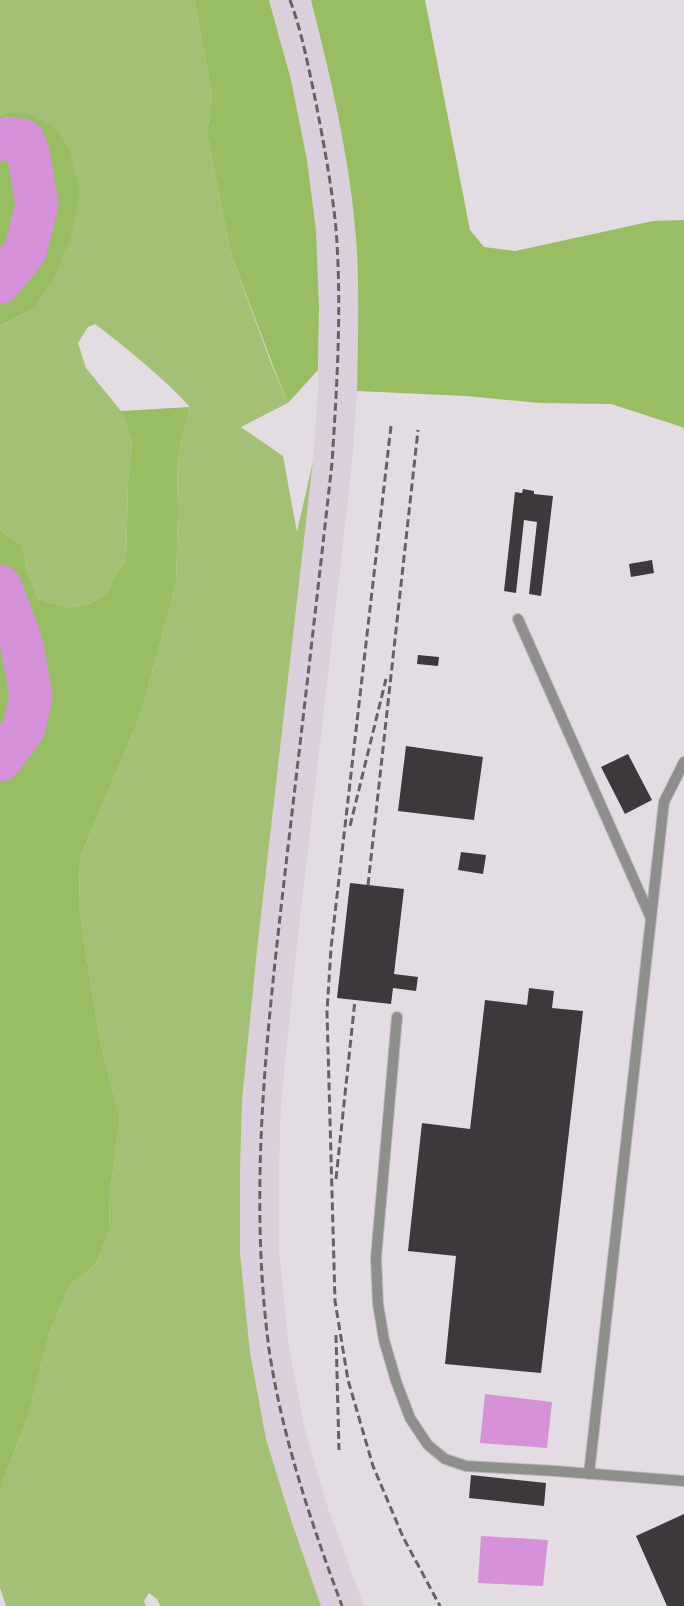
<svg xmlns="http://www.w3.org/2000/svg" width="684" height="1606" font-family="Commissioner,sans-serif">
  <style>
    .built { fill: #dacfda }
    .green { fill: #a2c176 }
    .forest { fill: #99bd63 }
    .water { fill: #d592d9 }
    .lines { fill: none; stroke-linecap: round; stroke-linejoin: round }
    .river { stroke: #d592d9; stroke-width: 43 }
    .building { fill: #3c383c }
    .service-casing { stroke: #beb9be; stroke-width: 12 }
    .minor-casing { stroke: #beb9be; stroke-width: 12 }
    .service { stroke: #8e8f8d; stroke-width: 10 }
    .minor { stroke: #8e8f8d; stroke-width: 10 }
    .rail { stroke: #656265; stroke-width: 3; stroke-dasharray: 8 4; stroke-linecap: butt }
  </style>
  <rect width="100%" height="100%" fill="#e3dde3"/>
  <path class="built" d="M269,0H311L329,71L346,153L355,227L359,307L357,391L352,464L296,954L281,1103L279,1172V1251L289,1347L305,1430L328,1508L364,1606H321L291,1520L266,1439L250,1352L240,1253V1171L242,1101L257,950L313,461L318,390L319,307L316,230L307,160L291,80Z"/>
  <path class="green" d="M0,0H194L212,94L207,134L231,254L271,363L288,403L241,427L283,456L297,532L313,461L257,950L242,1101L240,1171V1253L250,1352L266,1439L291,1520L321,1606H160L157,1599L149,1593L144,1601L146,1606H6L0,1588V1494L4,1478L28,1417L49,1334L70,1285L96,1264L109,1232L110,1192L120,1119L100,1040L79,908L80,858L141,714L176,584L178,511L177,459L190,407C161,376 129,350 95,324L88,327L78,343L86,368L121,411L132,441L128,484L126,561L116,574L106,594L91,603L69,608L38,599L26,567L23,546L5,534L0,528V326L33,309L5,113L0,115Z"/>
  <path class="forest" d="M194,0H269L291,80L307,160L316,230L319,307L318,370L288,403L272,363L231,254L207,134L212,94Z
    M311,0H425L470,230L484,247L515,251L653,221L684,220V429L682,427L611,404L540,403L466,396L357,391C358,336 360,281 355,227C348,150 330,75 311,0Z
    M5,113L28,114L58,130L69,150L80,191L71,236L54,278L33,309L0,326V115Z
    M190,407L177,459L178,511L176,584L141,714L80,858L79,908L100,1040L120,1119L110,1192L109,1232L96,1264L70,1285L49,1334L28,1417L4,1478L0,1494V528L5,534L23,546L26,567L38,599L69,608L91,603L106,594L116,574L126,561L128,484L132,441L121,411Z"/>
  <path class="water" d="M485,1394L552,1402L547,1448L480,1443Z
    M481,1536L548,1540L543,1586L478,1583Z"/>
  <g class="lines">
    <path class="river" d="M0,140L8,138L23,140L28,152L37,205L25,251L0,282
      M0,586L21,641L31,695L24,728L0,760"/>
  </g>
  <path class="building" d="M523,489L534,491V494L553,496L541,596L529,594L537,522L524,520L516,593L504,591L515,492L522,493Z
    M652,560L654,573L631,577L629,564Z
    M418,655L439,657L438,666L417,664Z
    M406,746L483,757L474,820L398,811Z
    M628,754L652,800L625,814L601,767Z
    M461,852L486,855L483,874L458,870Z
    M350,883L404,889L394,974L418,977L416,991L393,988L391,1004L337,998Z
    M529,988L554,991L552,1008L583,1011L541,1373L445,1364L456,1256L408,1251L422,1123L470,1129L485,1000L527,1005Z
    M471,1475L546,1483L544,1506L469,1498Z
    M684,1514V1606H667L636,1536Z"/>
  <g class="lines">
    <defs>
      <path id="service" d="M518,619L650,916
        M397,1017L376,1258L378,1304L384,1340L396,1381L410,1418L428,1445L445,1459L466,1466L555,1471
        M589,1474L664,802L684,762"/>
      <path id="minor" d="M555,1471L684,1481"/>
    </defs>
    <use href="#service" class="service-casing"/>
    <use href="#minor" class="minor-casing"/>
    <use href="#service" class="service"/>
    <use href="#minor" class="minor"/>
    <path class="rail" d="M290,0C302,32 309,70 316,103C324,145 332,187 336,229C342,307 337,385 332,463C317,599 301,736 285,873C267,1031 248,1190 269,1349C282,1437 311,1522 342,1606
      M391,426L331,948L327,1012L335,1301L348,1380L373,1466L403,1537L440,1606
      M350,826L386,679
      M368,885L418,430
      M336,1179L355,1000
      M336,1335L339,1450"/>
  </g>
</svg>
